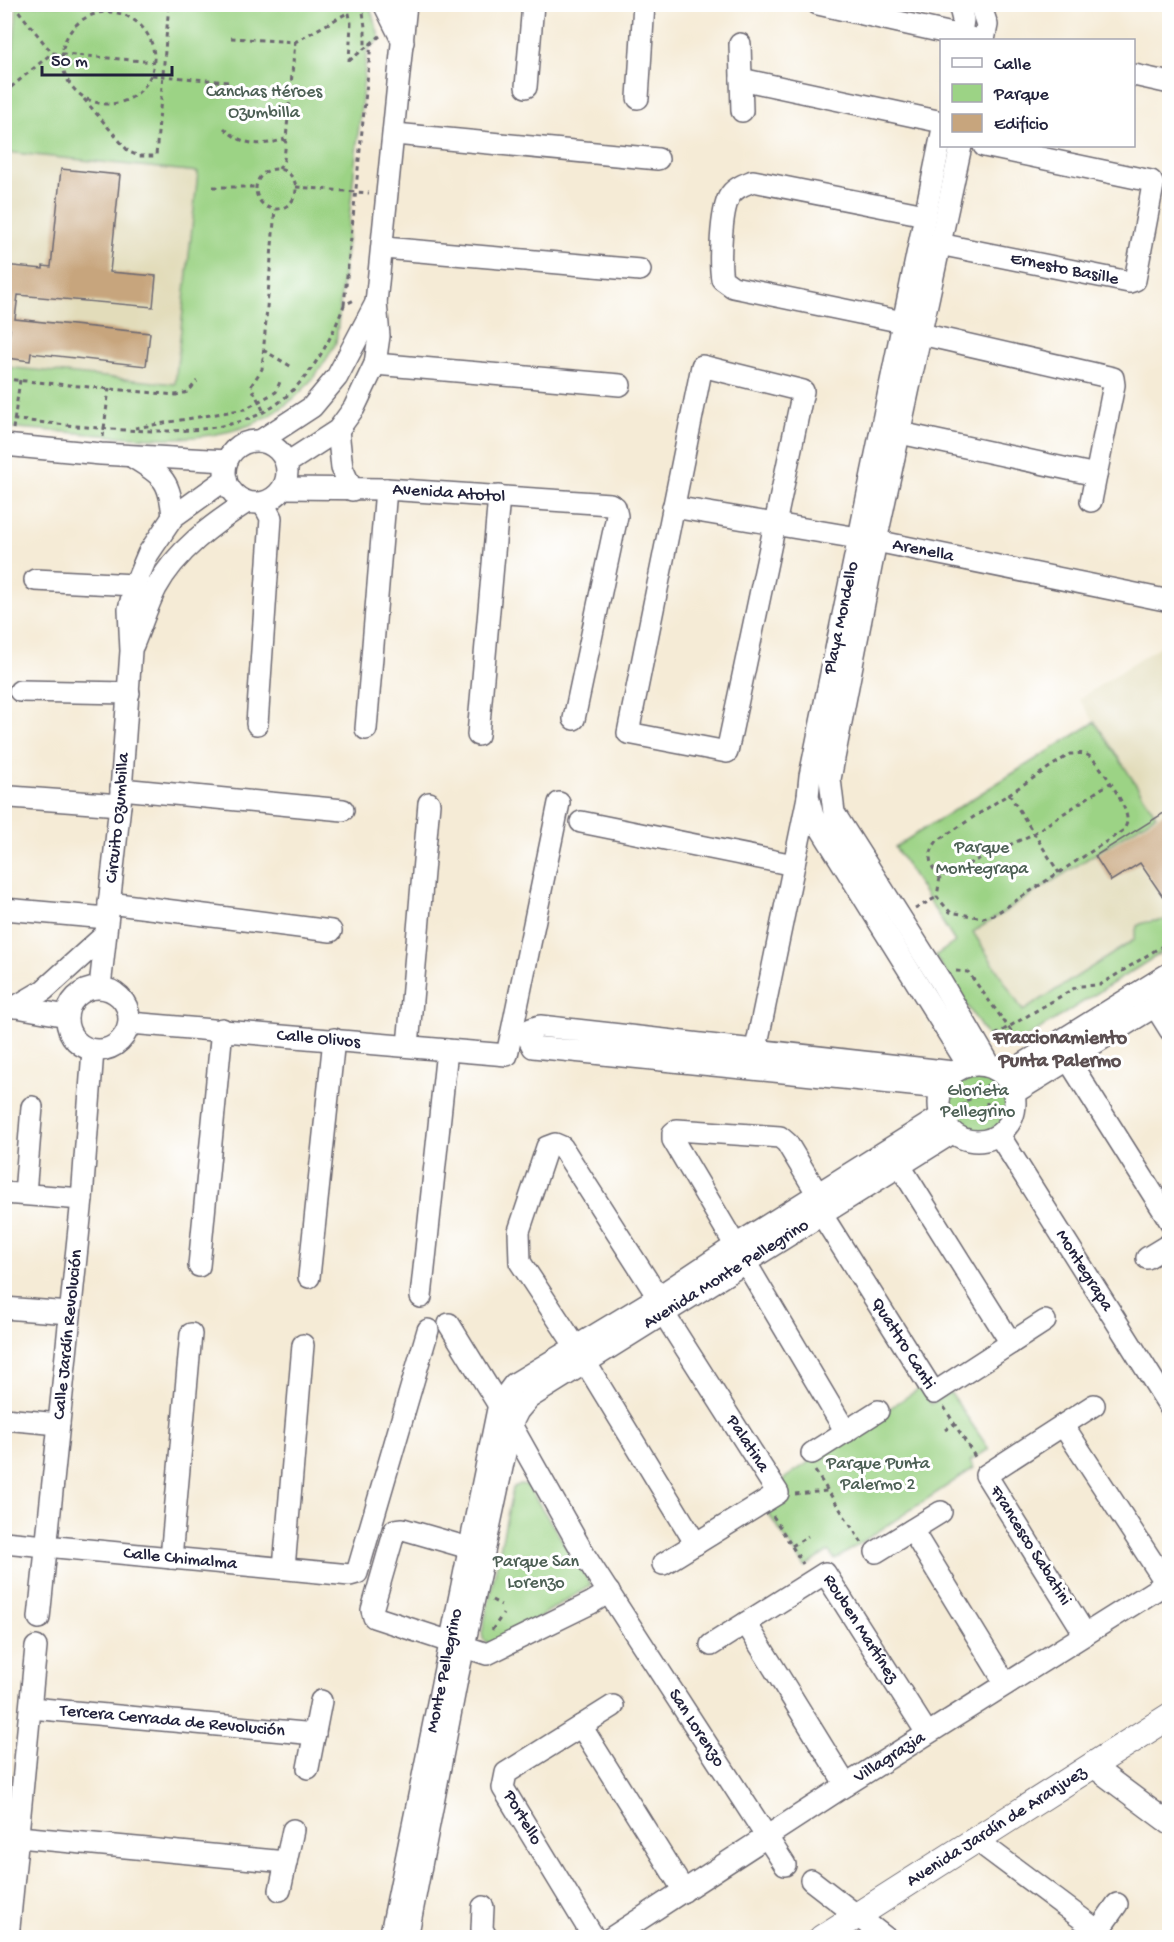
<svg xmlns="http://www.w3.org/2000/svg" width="1174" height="1942" font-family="'Gochi Hand',sans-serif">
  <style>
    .built { fill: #e2dcba }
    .green { fill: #9cd385; stroke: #5f7a60; stroke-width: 1.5 }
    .building { fill: #c7a57d }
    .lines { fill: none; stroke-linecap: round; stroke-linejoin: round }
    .minor-casing { stroke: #6c6871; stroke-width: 24 }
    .tertiary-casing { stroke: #6c6871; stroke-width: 28 }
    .path { stroke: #6c6871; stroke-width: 3; stroke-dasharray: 4.5 4.5; stroke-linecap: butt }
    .minor { stroke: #fff; stroke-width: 21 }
    .tertiary { stroke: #fff; stroke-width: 26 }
    .labels { text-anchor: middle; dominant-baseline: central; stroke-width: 6; stroke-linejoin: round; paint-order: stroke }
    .park-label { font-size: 18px; fill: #4d6055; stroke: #fff }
    .street-label { font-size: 18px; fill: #22223b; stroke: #fff }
    .neighbourhood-label { font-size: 20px; font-weight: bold; fill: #5c5052; stroke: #fff }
  </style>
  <rect width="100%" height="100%" fill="#fff"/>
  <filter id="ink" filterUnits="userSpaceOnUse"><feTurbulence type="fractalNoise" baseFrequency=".0167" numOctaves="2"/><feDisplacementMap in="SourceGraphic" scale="12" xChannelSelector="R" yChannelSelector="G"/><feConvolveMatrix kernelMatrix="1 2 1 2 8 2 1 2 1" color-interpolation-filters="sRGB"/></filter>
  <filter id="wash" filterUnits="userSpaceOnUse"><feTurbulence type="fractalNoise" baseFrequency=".008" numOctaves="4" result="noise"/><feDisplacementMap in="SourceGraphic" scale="24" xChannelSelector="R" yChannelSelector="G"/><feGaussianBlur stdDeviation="1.35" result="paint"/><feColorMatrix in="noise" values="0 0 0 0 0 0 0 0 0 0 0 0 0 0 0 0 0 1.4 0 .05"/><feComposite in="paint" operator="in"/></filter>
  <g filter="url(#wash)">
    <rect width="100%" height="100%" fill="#f5ebd6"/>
    <path class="built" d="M5,152L198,172L175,384L5,367Z
      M1169,640V918L1165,921L1149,919L1134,940L1023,1011L972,932L1155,815L1079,699Z"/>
    <path class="green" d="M369,4L380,39L367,50L336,343C285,438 211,443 114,436C77,433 41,430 5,427V367L175,384L198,172L5,152L17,5Z
      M1095,722L1156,815L973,932L1023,1011L1134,940L1137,926C1152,917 1160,924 1169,918V948L1008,1049L990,1041L935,956L955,942L895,847Z
      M947 1101a31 31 0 1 1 62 0a31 31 0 1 1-62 0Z
      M920,1388L931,1404L950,1392L989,1449L970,1461L974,1468L835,1560L829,1551L805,1567L765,1509L789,1493L782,1480Z
      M520,1484L527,1485L591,1585L492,1646L483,1639L482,1633L513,1488Z"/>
    <g id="blocks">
      <path class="building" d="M61,169L120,175L110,272L156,276L153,307L18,295L15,319L150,333L146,366L31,353L30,361L7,358L10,329H4V265L43,269V266L51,267Z
        M1170,809V907L1140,863L1111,881L1095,856Z"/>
    </g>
  </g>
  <g filter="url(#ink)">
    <use href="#blocks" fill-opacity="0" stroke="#6c6871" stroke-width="1.5"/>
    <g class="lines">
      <defs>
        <g id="minor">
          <path d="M384,4L403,42"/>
          <path d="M818,4L979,40"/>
          <path d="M959,4L963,20L960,40"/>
          <path d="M980,4L987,25L984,40"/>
          <path d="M740,44L742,111"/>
          <path d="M1134,75L1170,83"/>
          <path d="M741,79L942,122"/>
          <path d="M526,87L533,4"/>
          <path d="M638,98L644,4"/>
          <path d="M942,133L810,776L808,796L813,816L968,1065"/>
          <path d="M395,134L658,159"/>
          <path d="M961,146L876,541L830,779L834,813L940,980L991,1067"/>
          <path id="s1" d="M939,244L1129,282L1135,280L1153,185L1151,181L984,146"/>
          <path d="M384,248L640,270"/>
          <path d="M903,322L733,287L722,279C719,262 721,212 729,197C734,188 743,185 753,181L925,215"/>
          <path d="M921,334L1113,378L1114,385L1091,501"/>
          <path d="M375,364L620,385"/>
          <path d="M702,366L803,391L727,752L628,733Z"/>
          <path d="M338,430L342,468L352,490"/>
          <path d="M900,433L1096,475"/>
          <circle cx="256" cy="472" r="31"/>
          <path d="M260,441L312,407L337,377L376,303"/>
          <path d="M4,445L101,454L227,461"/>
          <path d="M134,458C164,476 170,481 173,517"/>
          <path d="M287,463L338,430L354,408L375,364L379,336L376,303L406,4"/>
          <path id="s2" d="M283,488L386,489L610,504L615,507L617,516L574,719"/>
          <path id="s3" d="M673,507L876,541L1170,601"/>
          <path d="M35,580L135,585"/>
          <path d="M133,645C141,626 147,606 156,588C176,551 213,524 247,502"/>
          <path d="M20,691L129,693"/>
          <path d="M257,724L271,518L263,503"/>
          <path d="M366,729L386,489"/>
          <path d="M478,735L499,496"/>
          <path d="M121,789L343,810"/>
          <path d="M11,797L120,805"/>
          <path d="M581,822L794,865"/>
          <path d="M109,903L331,931"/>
          <path d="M4,909L107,918"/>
          <path id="s4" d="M100,987L120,805L131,651L129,609L135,585L148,554L173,517L226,479"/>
          <circle cx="98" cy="1019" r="31"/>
          <path d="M11,1006L67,1016"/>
          <path d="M1155,1006L1170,1030"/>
          <path d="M15,1007L44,990L105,935"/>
          <path id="s5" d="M130,1023L507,1055L559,803"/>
          <path d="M408,1046L429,803"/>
          <path d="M1069,1061L1170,1221"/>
          <path d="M753,1063L808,797"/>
          <circle cx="977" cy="1103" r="38"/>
          <path d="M1004,1076L1170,973"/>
          <path d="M941,1088L533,1047L529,1039L531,1029L540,1026L953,1072"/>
          <path d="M1014,1093L1170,997"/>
          <path id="s6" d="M999,1135L1170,1407"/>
          <path d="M900,1166L1011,1343"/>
          <path d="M4,1193L82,1199"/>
          <path d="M817,1193L787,1143L780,1137L677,1130L673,1133V1140L846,1432"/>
          <path d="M25,1194L32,1107"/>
          <path id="s7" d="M822,1215L934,1393L1045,1321"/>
          <path d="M1147,1258L1170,1244"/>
          <path d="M199,1266L222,1029"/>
          <path d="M309,1277L334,1039"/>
          <path d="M421,1297L447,1050"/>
          <path d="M658,1297L562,1147L555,1144L547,1147L519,1231L520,1262L576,1347L696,1544"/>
          <path d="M4,1308L70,1313"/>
          <path id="s8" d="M449,1324L511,1425L585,1556L785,1865"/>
          <path d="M4,1419L59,1424"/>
          <path d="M1063,1425L1166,1583"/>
          <path d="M812,1453L878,1411"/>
          <path d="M912,1530L1006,1684"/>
          <path id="s9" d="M4,1542L350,1575L357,1573L428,1330"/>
          <path d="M469,1548L403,1529L395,1530L372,1610L374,1617L487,1654L591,1603L609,1592"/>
          <path d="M876,1552L941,1512"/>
          <path d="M171,1558L191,1334"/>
          <path d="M663,1564L778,1493L664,1314"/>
          <path d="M284,1568L303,1345"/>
          <path id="s10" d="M39,1618L82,1199L93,1050"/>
          <path d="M746,1623L846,1785"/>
          <path d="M1085,1634L986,1475L1094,1405"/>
          <path id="s11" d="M711,1645L825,1573L927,1733"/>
          <path id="s12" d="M31,1708L315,1734"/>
          <path d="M581,1726L684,1891"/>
          <path d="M1091,1765L1170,1824"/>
          <path d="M308,1768L321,1701"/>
          <path d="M19,1837L286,1862"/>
          <path d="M975,1839L1098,1931"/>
          <path d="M811,1880L886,1938"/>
          <path d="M280,1890L293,1830"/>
          <path d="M483,1907L482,1929L487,1938"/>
          <path d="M8,1938L36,1647"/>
          <path id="s13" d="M390,1938L499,1404L514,1384L658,1297L736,1245L940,1117"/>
          <path id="s14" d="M407,1938L457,1679L511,1425L518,1411L529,1398L952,1133"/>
          <path d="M594,1938L503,1788L506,1773L613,1706"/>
          <path id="s15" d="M611,1938L846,1785L1170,1581"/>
          <path d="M1093,1938L1117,1904"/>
        </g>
        <g id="tertiary">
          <path id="s16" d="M822,1938L1170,1716"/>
        </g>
      </defs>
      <use href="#minor" class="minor-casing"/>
      <use href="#tertiary" class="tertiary-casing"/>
      <path class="path" d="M13,4L52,53L154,62
        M347,4L351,23L349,61
        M362,4L365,27V47
        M62 58a46 46 0 1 1 92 0a46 46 0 1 1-92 0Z
        M100,12L104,4
        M231,38L295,42L349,12
        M349,61L380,36
        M152,75L228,82
        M4,93L52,53
        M84,99L129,152L139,156H156L169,4
        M224,128C243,146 261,147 285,139
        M279,169L284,160L295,42
        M256 189a20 20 0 1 1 40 0a20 20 0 1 1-40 0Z
        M213,187H256
        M296,187L369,193
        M344,305L371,43
        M263,350L292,367
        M4,379L176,395L188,392L197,381
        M263,410L251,386L262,369L275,209
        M4,419C81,424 220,452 282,400C312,375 331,341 344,305L356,299
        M135,428L245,409L276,392L281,379
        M13,429L20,380
        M103,437L109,388
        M1009,794L1059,873
        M940,877C928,864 927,855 937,841L1070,754C1077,754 1083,752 1089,756C1100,763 1129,808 1127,821C1127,824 1125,827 1124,830L994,915L983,918L950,912L937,897L940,877L1031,835L1110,783
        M915,909L937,897
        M956,971L968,972L1020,1043
        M995,1035L1078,986L1100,985L1170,941
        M987,1084V1105H999
        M987,1092L963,1102L967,1115H986L987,1105
        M944,1407L977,1460
        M945,1430L955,1423
        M815,1471L862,1543
        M795,1494L827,1491
        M773,1516L803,1564
        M792,1546L808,1536
        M492,1600L501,1605
        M492,1630L503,1614"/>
      <use href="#minor" class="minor"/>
      <use href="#tertiary" class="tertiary"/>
    </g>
  </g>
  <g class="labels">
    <g class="park-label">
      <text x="264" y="92">Canchas Héroes<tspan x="264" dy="21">Ozumbilla</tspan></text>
      <text x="982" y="848">Parque<tspan x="982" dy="21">Montegrapa</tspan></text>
      <text x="978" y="1091">Glorieta<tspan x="978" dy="21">Pellegrino</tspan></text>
      <text x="878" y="1464">Parque Punta<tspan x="878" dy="21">Palermo 2</tspan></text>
      <text x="536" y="1562">Parque San<tspan x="536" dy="21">Lorenzo</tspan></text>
    </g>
    <g class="street-label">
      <text stroke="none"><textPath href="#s1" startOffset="128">Ernesto Basille</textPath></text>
      <text stroke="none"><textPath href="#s2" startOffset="166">Avenida Atotol</textPath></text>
      <text stroke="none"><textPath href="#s3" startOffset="254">Arenella</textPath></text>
      <text transform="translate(842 618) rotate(-78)">Playa Mondello</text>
      <text stroke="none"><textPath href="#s4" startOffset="170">Circuito Ozumbilla</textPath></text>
      <text stroke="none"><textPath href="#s5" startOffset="189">Calle Olivos</textPath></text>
      <text stroke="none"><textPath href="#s6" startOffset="160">Montegrapa</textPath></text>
      <text stroke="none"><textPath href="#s14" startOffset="789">Avenida Monte Pellegrino</textPath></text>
      <text stroke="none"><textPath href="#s10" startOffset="285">Calle Jardín Revolución</textPath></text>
      <text stroke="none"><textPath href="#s7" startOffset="152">Quattro Canti</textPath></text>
      <text transform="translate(747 1444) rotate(57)">Palatina</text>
      <text transform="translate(1030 1546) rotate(58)">Francesco Sabatini</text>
      <text stroke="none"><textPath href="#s9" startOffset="177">Calle Chimalma</textPath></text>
      <text stroke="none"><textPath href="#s11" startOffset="201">Rouben Martínez</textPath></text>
      <text stroke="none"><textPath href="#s13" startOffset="273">Monte Pellegrino</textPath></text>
      <text stroke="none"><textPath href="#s12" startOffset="142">Tercera Cerrada de Revolución</textPath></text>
      <text stroke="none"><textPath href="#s8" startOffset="474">San Lorenzo</textPath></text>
      <text stroke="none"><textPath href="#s15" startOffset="332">Villagrazia</textPath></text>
      <text transform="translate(522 1818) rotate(60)">Portello</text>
      <text stroke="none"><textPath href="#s16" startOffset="207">Avenida Jardín de Aranjuez</textPath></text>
    </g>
    <g class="neighbourhood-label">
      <text x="1060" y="1039">Fraccionamiento<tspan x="1060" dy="23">Punta Palermo</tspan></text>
    </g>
  </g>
  <rect width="1174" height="1942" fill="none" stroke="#fff" stroke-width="24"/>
  <rect x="940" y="39" width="195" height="108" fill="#ffffff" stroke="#a7a7b1" stroke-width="1.5"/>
  <rect x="952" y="58" width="30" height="9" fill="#ffffff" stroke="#a7a7b1" stroke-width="1.5"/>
  <text x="994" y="69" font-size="18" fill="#22223b">Calle</text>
  <rect x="952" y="84" width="30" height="18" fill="#9cd385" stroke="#a7a7b1" stroke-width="1.5"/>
  <text x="994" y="99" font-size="18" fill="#22223b">Parque</text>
  <rect x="952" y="114" width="30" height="18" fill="#c7a57d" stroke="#a7a7b1" stroke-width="1.5"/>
  <text x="994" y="129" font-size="18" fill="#22223b">Edificio</text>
  <path d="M42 66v9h130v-9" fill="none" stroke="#22223b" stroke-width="3"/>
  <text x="51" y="66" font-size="18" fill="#22223b" stroke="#ffffff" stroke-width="4.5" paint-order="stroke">50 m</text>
</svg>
